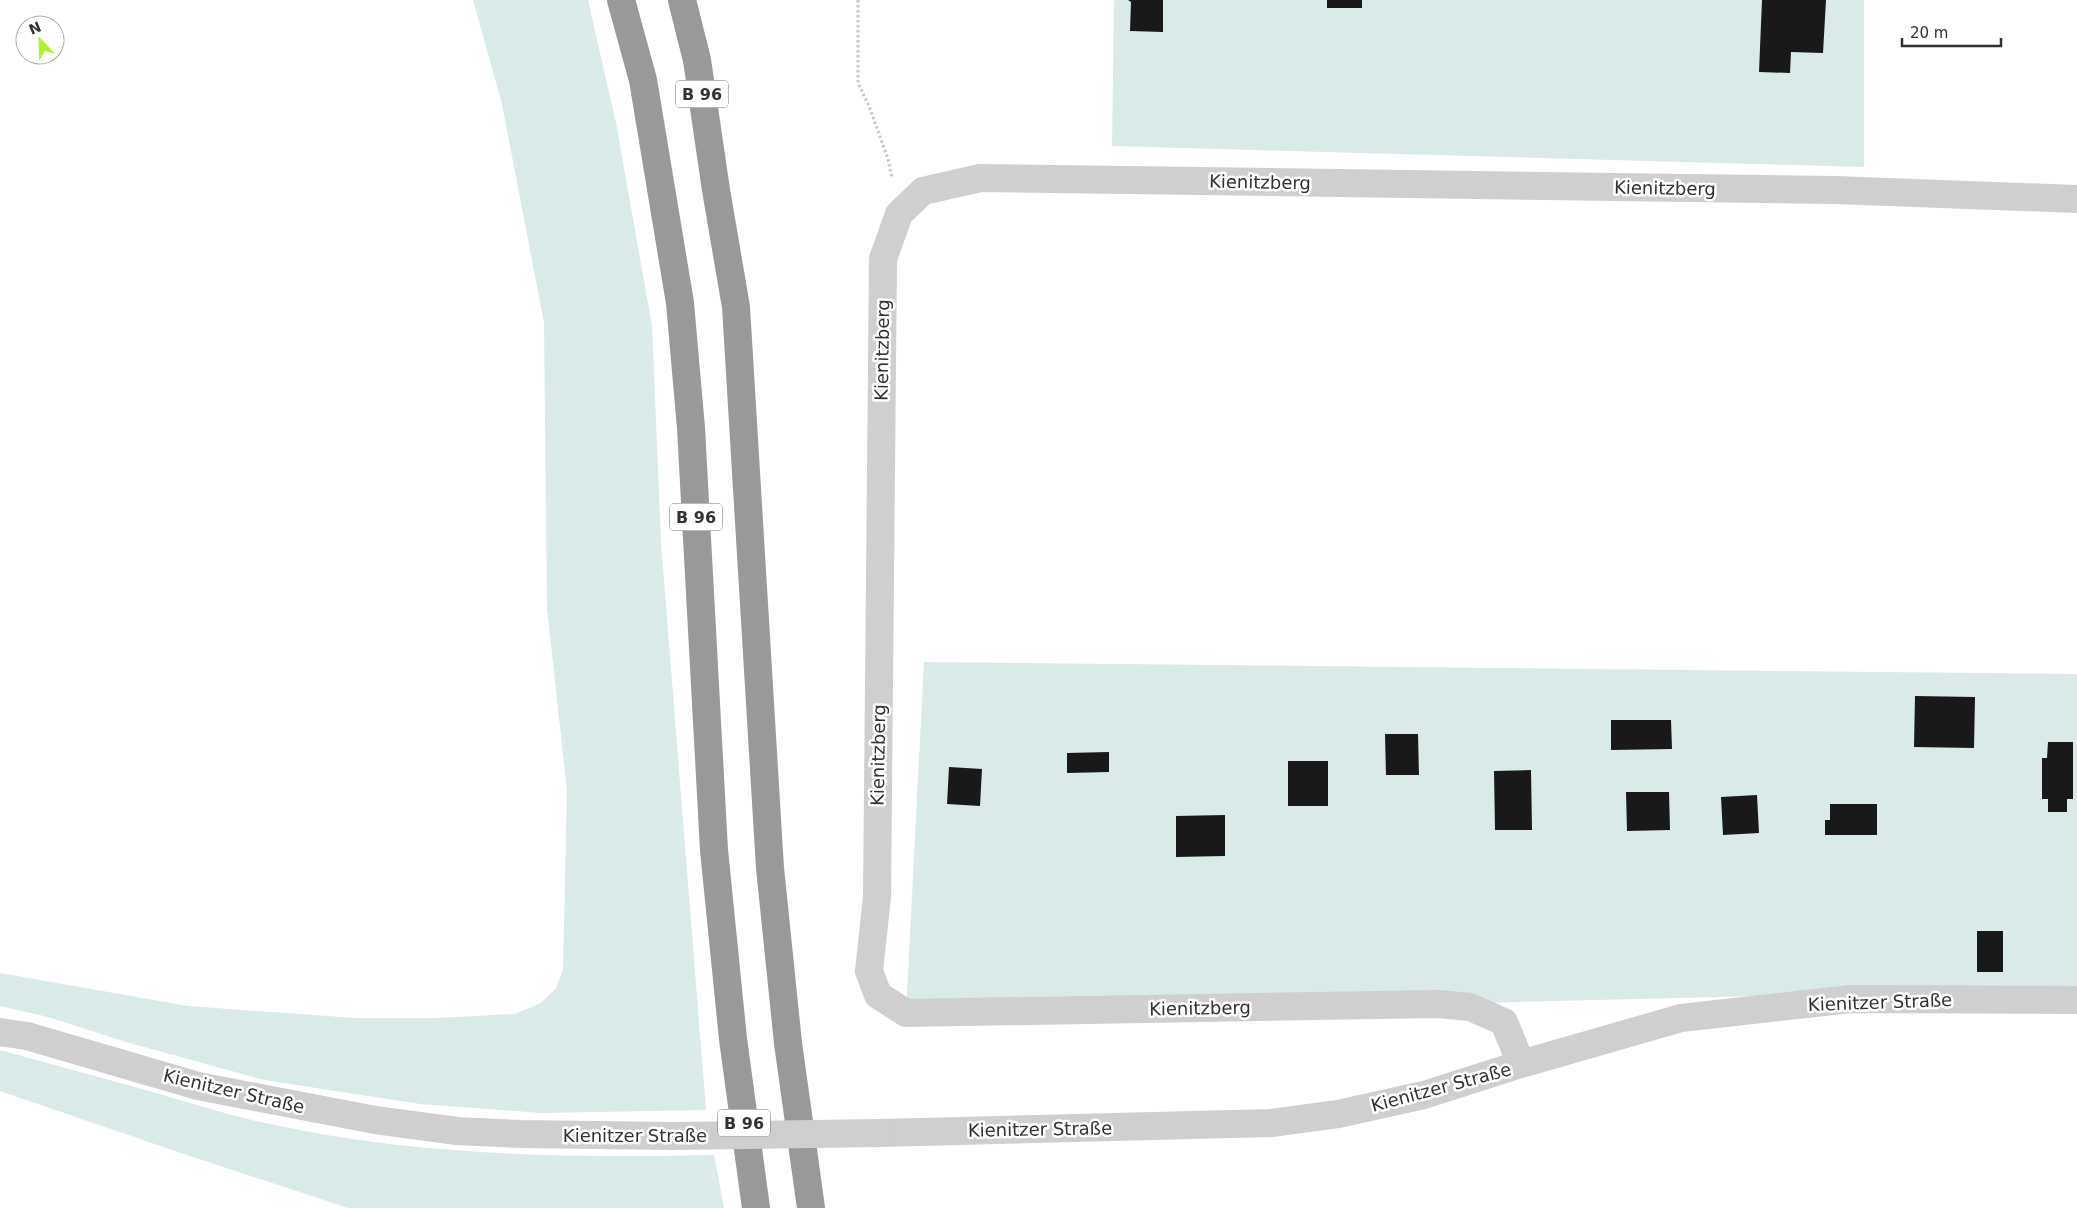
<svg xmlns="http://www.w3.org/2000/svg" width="2077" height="1208" font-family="'DejaVu Sans',sans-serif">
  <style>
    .green { fill: #d9eae8 }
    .building { fill: #191919 }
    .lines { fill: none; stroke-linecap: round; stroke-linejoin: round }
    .path { stroke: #c9c9c9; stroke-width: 3; stroke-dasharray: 2.5 2.5; stroke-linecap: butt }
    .street { stroke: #cfcfcf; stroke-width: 28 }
    .highway { stroke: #999; stroke-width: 28 }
    .street-bridge { stroke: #cfcfcf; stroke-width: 28 }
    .labels { text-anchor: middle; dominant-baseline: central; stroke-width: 5; stroke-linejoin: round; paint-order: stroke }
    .shield { fill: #fff; stroke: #707070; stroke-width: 1 }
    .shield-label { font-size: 16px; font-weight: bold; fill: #323232 }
    .street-label { font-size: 18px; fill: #323232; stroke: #fff }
  </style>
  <rect width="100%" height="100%" fill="#fff"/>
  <path class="green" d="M473,0H588L616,123L652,326L661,543L706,1110L541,1113L420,1104L264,1080L126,1042L48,1017L0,1006V973L188,1006L355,1018H437L515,1014L541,1003L556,988L563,970L567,790L547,608L544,323L502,104Z
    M1114,0H1864V167L1112,146Z
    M924,662L2077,674V988L1438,1004L906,1013Z
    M0,1050C47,1063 95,1076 142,1089C185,1101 227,1115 270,1124C416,1156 565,1158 714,1155L724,1208H348L178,1152L0,1091Z"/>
  <path class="building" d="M1128,0H1163V32L1130,31L1131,2Z
    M1327,0H1362V8H1327Z
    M1762,0H1826L1823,53L1791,52L1790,73L1759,72Z
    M1915,696L1975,697L1974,748L1914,747Z
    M1611,720H1671L1672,749L1611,750Z
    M1385,734H1418L1419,775H1386Z
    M2048,742H2073V799H2067V812H2048V799H2042V758H2047Z
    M1109,752V772L1067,773V753Z
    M1288,761H1328V806H1288Z
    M949,767L982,769L980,806L947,804Z
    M1531,770L1532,830H1495L1494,771Z
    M1626,792H1669L1670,830L1627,831Z
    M1757,795L1759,833L1723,835L1721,797Z
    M1830,804H1877V835H1825V820H1830Z
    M1225,815V856L1176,857V816Z
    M1977,931H2003V972H1977Z"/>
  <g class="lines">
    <path class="path" d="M858,0V83L869,106L888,159L892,178"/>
    <path class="street" d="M0,1032L27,1036L198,1086L375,1120L457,1131L521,1134L673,1136
      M1521,1064L1504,1022L1470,1007L1438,1004L906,1013L878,995L869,971L877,897L883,259L899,214L923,191L980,178L1835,190L2077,199
      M881,1133L1271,1123L1338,1114L1424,1095L1521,1064L1681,1018L1851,999L2077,1000"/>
    <path class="highway" d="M621,0L643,80L680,303L691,428L714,850L733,1039L756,1208
      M682,0L697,60L716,190L736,307L770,868L788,1043L811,1208"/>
    <path class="street-bridge" d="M673,1136L881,1133"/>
  </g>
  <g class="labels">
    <g class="shield">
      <rect x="676" y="80.5" width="52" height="27" rx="4"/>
      <rect x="670" y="503.5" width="52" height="27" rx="4"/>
      <rect x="718" y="1109.5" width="52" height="27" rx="4"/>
    </g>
    <g class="shield-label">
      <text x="702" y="94">B 96</text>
      <text x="696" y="517">B 96</text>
      <text x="744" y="1123">B 96</text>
    </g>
    <g class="street-label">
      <text transform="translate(1260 182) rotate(1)">Kienitzberg</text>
      <text transform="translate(1665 188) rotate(1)">Kienitzberg</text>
      <text transform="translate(882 350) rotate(-89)">Kienitzberg</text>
      <text transform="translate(878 755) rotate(-89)">Kienitzberg</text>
      <text transform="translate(1880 1002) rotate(-2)">Kienitzer Straße</text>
      <text transform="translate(1200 1008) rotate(-1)">Kienitzberg</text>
      <text transform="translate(1441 1087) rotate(-15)">Kienitzer Straße</text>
      <text transform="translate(234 1091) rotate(13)">Kienitzer Straße</text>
      <text transform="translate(1040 1129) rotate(-1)">Kienitzer Straße</text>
      <text x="635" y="1135">Kienitzer Straße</text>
    </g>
  </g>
  <g transform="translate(40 40) rotate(337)"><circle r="24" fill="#ffffff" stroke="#adadad"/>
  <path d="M0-4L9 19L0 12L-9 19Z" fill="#b1f22c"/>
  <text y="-8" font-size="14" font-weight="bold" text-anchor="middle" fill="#323232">N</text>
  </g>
  <path d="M1902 38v8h99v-8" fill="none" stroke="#323232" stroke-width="2.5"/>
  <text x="1910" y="38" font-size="15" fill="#323232" stroke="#ffffff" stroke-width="4" paint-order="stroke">20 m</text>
</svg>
